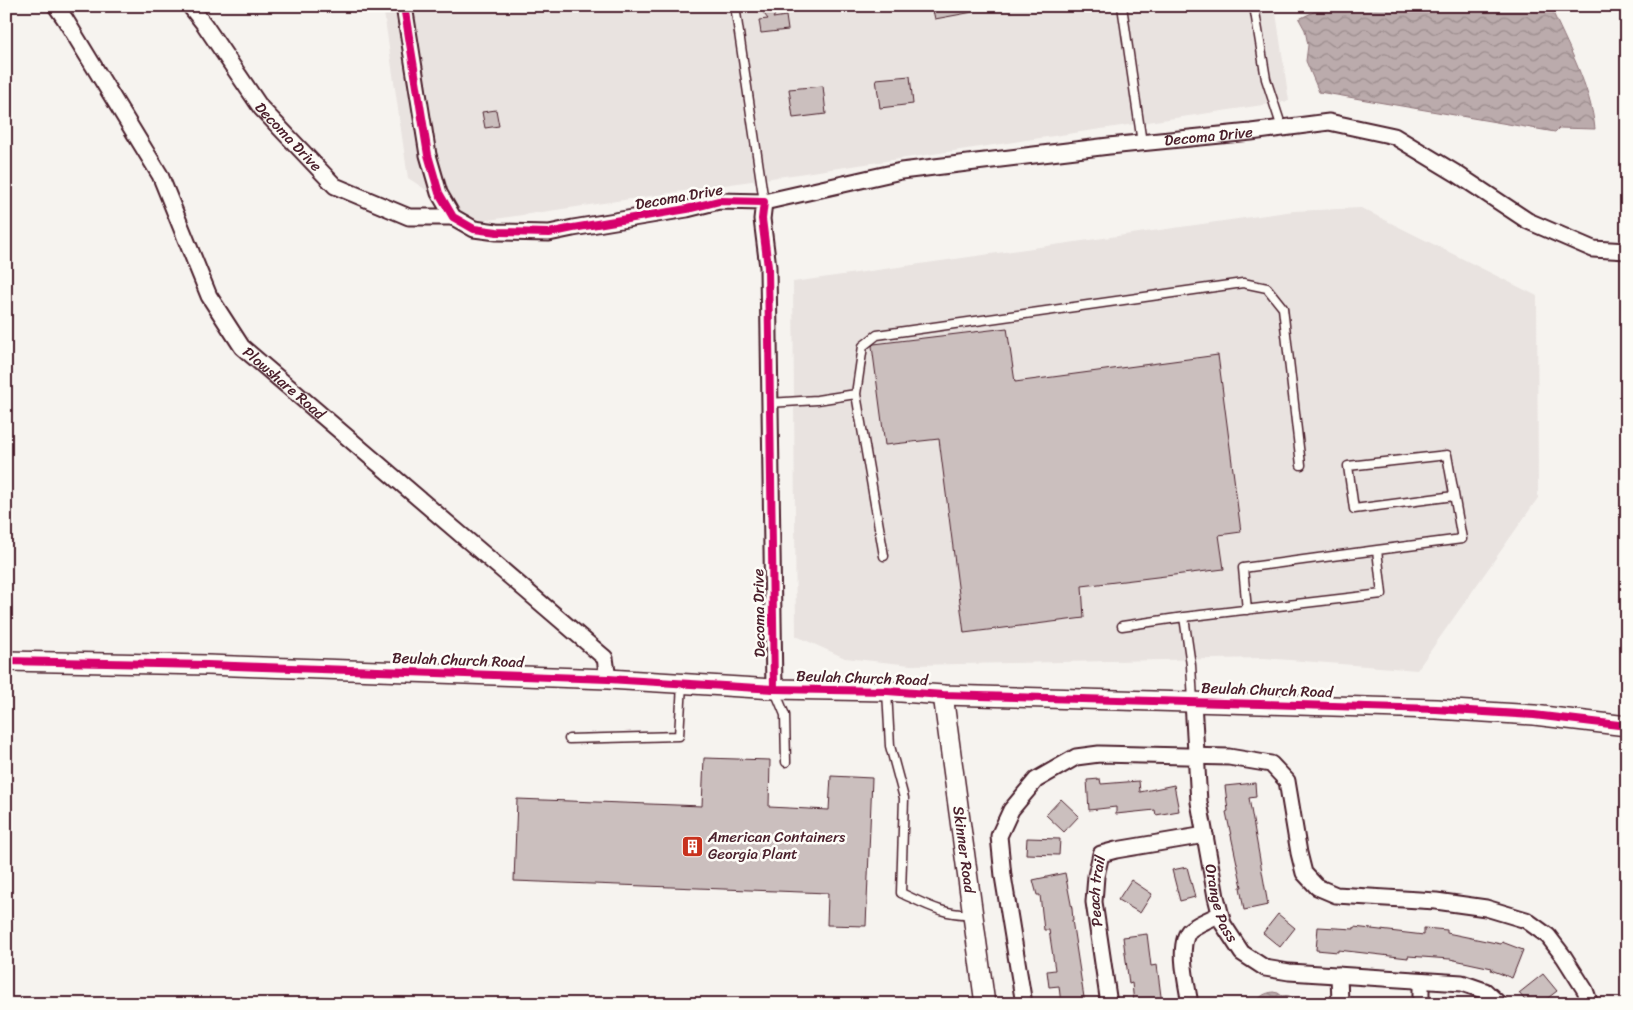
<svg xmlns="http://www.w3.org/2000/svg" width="1633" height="1010" font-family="Sriracha,sans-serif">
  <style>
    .built { fill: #e9e3e0 }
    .water { fill: url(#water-waves); stroke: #8e7378 }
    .building { fill: #cbbfbe; stroke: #4a1f2b }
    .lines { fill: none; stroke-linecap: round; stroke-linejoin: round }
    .service-casing { stroke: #4a1f2b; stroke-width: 11 }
    .minor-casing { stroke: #4a1f2b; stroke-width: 19 }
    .tertiary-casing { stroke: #4a1f2b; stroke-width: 22 }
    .service { stroke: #fdfcf7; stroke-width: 8 }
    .minor { stroke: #fdfcf7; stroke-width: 15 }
    .tertiary { stroke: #fdfcf7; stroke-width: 19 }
    .cycleway-casing { stroke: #fdfcf7; stroke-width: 11 }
    .cycleway { stroke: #d6006c; stroke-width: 8 }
    .labels { text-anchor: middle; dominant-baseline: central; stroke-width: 5; stroke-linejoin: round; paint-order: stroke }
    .street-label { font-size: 15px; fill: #4a1f2b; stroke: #fdfcf7 }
    .poi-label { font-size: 15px; fill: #4a1f2b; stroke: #fdfcf7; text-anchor: start }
  </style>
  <defs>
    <pattern id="water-waves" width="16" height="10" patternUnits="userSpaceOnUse" patternTransform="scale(1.25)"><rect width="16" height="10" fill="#bbabac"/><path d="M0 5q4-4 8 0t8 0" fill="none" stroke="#9a8b8c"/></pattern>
  </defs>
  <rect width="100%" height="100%" fill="#f6f3ef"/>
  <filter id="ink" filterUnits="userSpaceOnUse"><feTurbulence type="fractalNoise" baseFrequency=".02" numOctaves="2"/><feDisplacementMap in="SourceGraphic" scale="10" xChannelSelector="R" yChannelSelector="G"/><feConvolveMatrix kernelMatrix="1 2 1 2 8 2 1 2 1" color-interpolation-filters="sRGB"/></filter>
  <g filter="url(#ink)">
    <path class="built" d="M383,6H1275L1289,101L475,222L408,178Z
      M1361,208L1537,296L1538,498L1417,670L1264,658L911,665L845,658L796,636L793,282L1294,211Z"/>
    <path class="water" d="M1326,6H1550C1567,44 1591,87 1595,129L1559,128L1555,132L1319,92L1306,61L1308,45L1305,30L1299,19Z
      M1273,992L1278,993L1282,996C1289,994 1295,998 1299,1004H1257C1258,996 1266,993 1273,992Z"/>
    <path class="building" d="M758,6H780L773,18L786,16L788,30L761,33L759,20L768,19Z
      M932,6H972L973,12L935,19Z
      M910,76L913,104L880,108L876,79Z
      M823,86L826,114L793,118L789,89Z
      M496,110L499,126L485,128L482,112Z
      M1007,328L1015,382L1218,355L1241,532L1219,535L1224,569L1082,586L1084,618L964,633L939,439L885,445L872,346L874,344Z
      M704,758L770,760L769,807L829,810L831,776L872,778L866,926L827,925L828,893L514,881L517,799L702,806Z
      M1100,779L1101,784L1139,781L1140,792L1174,785L1179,811L1156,815L1155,810L1116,814V807L1089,810L1087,780Z
      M1255,783L1256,797L1249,798L1268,905L1244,910L1240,887H1242L1226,812L1228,811L1225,786Z
      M1061,799L1079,816L1064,832L1046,815Z
      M1027,838L1060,839L1059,855L1026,854Z
      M1187,867L1195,897L1180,901L1172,870Z
      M1065,873L1072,909L1073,920H1072L1085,1004H1061L1059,986L1049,987L1047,971L1055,970L1049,930H1044L1040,895H1037L1033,880Z
      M1131,880L1152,894L1140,913L1118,900Z
      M1278,914L1295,928L1280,947L1263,933Z
      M1318,927L1354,929V927L1424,935V928L1447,930V933L1501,944L1502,942L1523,950L1512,978L1491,970L1492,968L1450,959L1408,956V958L1338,950V952L1316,950Z
      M1147,934L1151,966L1157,965L1162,1004H1134L1132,983L1129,984L1123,937Z
      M1543,974L1557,991L1540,1004H1528L1519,993Z"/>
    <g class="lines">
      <defs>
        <path id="service" d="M735,6L764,202
          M1122,6L1142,143
          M1254,6L1266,79L1282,128
          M856,394L884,556
          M769,403L817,400L856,394L863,346L877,335L1243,283L1267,288L1283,308L1301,465
          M1247,610L1243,568L1377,550
          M1184,617L1382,594L1377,550L1462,539L1447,455L1348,466L1354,509L1454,496
          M1122,626L1184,617L1191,665L1193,702
          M775,691L785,715L786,762
          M887,691L890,746L904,798L901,893C925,904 945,916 973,914
          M569,739L679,736L682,684"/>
        <g id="minor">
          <path id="s1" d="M56,6L65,19L160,175L209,296L242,347L605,658L608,679"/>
          <path id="s2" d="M190,6L204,24L261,108L335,186L409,217H453"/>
          <path d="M404,6L428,155L439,193L453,217L474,229L497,232L549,233L573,228L687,209L719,201L764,202L762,219L768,267L774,689"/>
          <path id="s3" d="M764,202L901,171L1109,146L1251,132L1329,122L1394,136L1457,174L1528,221L1593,249L1627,251"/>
          <path id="s4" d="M1193,702L1199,802L1216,897L1223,924L1242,953L1265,968L1289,972L1462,983L1485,991L1499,1004"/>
          <path d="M1339,975L1340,1004"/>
          <path d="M1024,1004L1003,876L999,836L1011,810L1036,780L1076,757L1099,754L1229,757L1271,764L1287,781L1299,853L1304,873L1317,887L1336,895L1436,901L1486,908L1526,920L1548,936L1564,957L1585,990L1590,1004"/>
          <path id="s5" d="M1109,1004L1094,902L1096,876L1101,854L1116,850L1205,835"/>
          <path d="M1190,1004C1187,985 1177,946 1189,931C1194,925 1213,918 1220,914"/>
          <path d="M1421,1004V981"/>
        </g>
        <g id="tertiary">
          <path d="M6,661L207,665L608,679L774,689L887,691L943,695L1436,709L1534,715L1627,726"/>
          <path id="s6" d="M943,695L985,1004"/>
        </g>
      </defs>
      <use href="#service" class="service-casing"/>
      <use href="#minor" class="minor-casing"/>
      <use href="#tertiary" class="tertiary-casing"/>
      <use href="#service" class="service"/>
      <use href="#minor" class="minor"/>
      <use href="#tertiary" class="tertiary"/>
      <defs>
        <path id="cycleway" d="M404,6L428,155L439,193L453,217L474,229L497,232L549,233L573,228L687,209L719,201L764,202L762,219L768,267L774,689
          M6,661L207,665L608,679L774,689L887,691L943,695L1436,709L1534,715L1627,726"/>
      </defs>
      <use href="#cycleway" class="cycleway-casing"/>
      <use href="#cycleway" class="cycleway"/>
    </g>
  </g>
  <defs>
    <symbol id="building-square" viewBox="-11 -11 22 22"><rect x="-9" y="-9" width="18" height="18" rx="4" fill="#c8321e" stroke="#fdfcf7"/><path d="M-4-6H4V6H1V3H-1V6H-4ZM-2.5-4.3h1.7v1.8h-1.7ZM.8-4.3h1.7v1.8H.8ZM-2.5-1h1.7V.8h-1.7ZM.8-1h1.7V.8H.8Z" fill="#fff"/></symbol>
  </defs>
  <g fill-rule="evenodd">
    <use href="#building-square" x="680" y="834" width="25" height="25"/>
  </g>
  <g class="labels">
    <g class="street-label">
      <text stroke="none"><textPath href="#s2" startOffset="164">Decoma Drive</textPath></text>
      <text stroke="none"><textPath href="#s3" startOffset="450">Decoma Drive</textPath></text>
      <text transform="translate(679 197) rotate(-10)">Decoma Drive</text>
      <text stroke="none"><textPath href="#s1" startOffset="445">Plowshare Road</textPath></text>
      <text transform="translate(759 613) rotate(-91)">Decoma Drive</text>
      <text transform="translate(458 660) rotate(2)">Beulah Church Road</text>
      <text transform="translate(862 678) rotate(2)">Beulah Church Road</text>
      <text transform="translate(1267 690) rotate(2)">Beulah Church Road</text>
      <text stroke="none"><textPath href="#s6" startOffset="156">Skinner Road</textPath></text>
      <text stroke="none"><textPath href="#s5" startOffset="114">Peach trail</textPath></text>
      <text stroke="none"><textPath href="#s4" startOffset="204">Orange Pass</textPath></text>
    </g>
    <g class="poi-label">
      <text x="708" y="837">American Containers<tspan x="708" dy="17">Georgia Plant</tspan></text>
    </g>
  </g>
  <rect width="1633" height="1010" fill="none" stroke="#fdfcf7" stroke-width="25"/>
  <rect x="12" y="12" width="1608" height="985" fill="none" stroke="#4a1f2b" stroke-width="2" filter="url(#ink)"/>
</svg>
